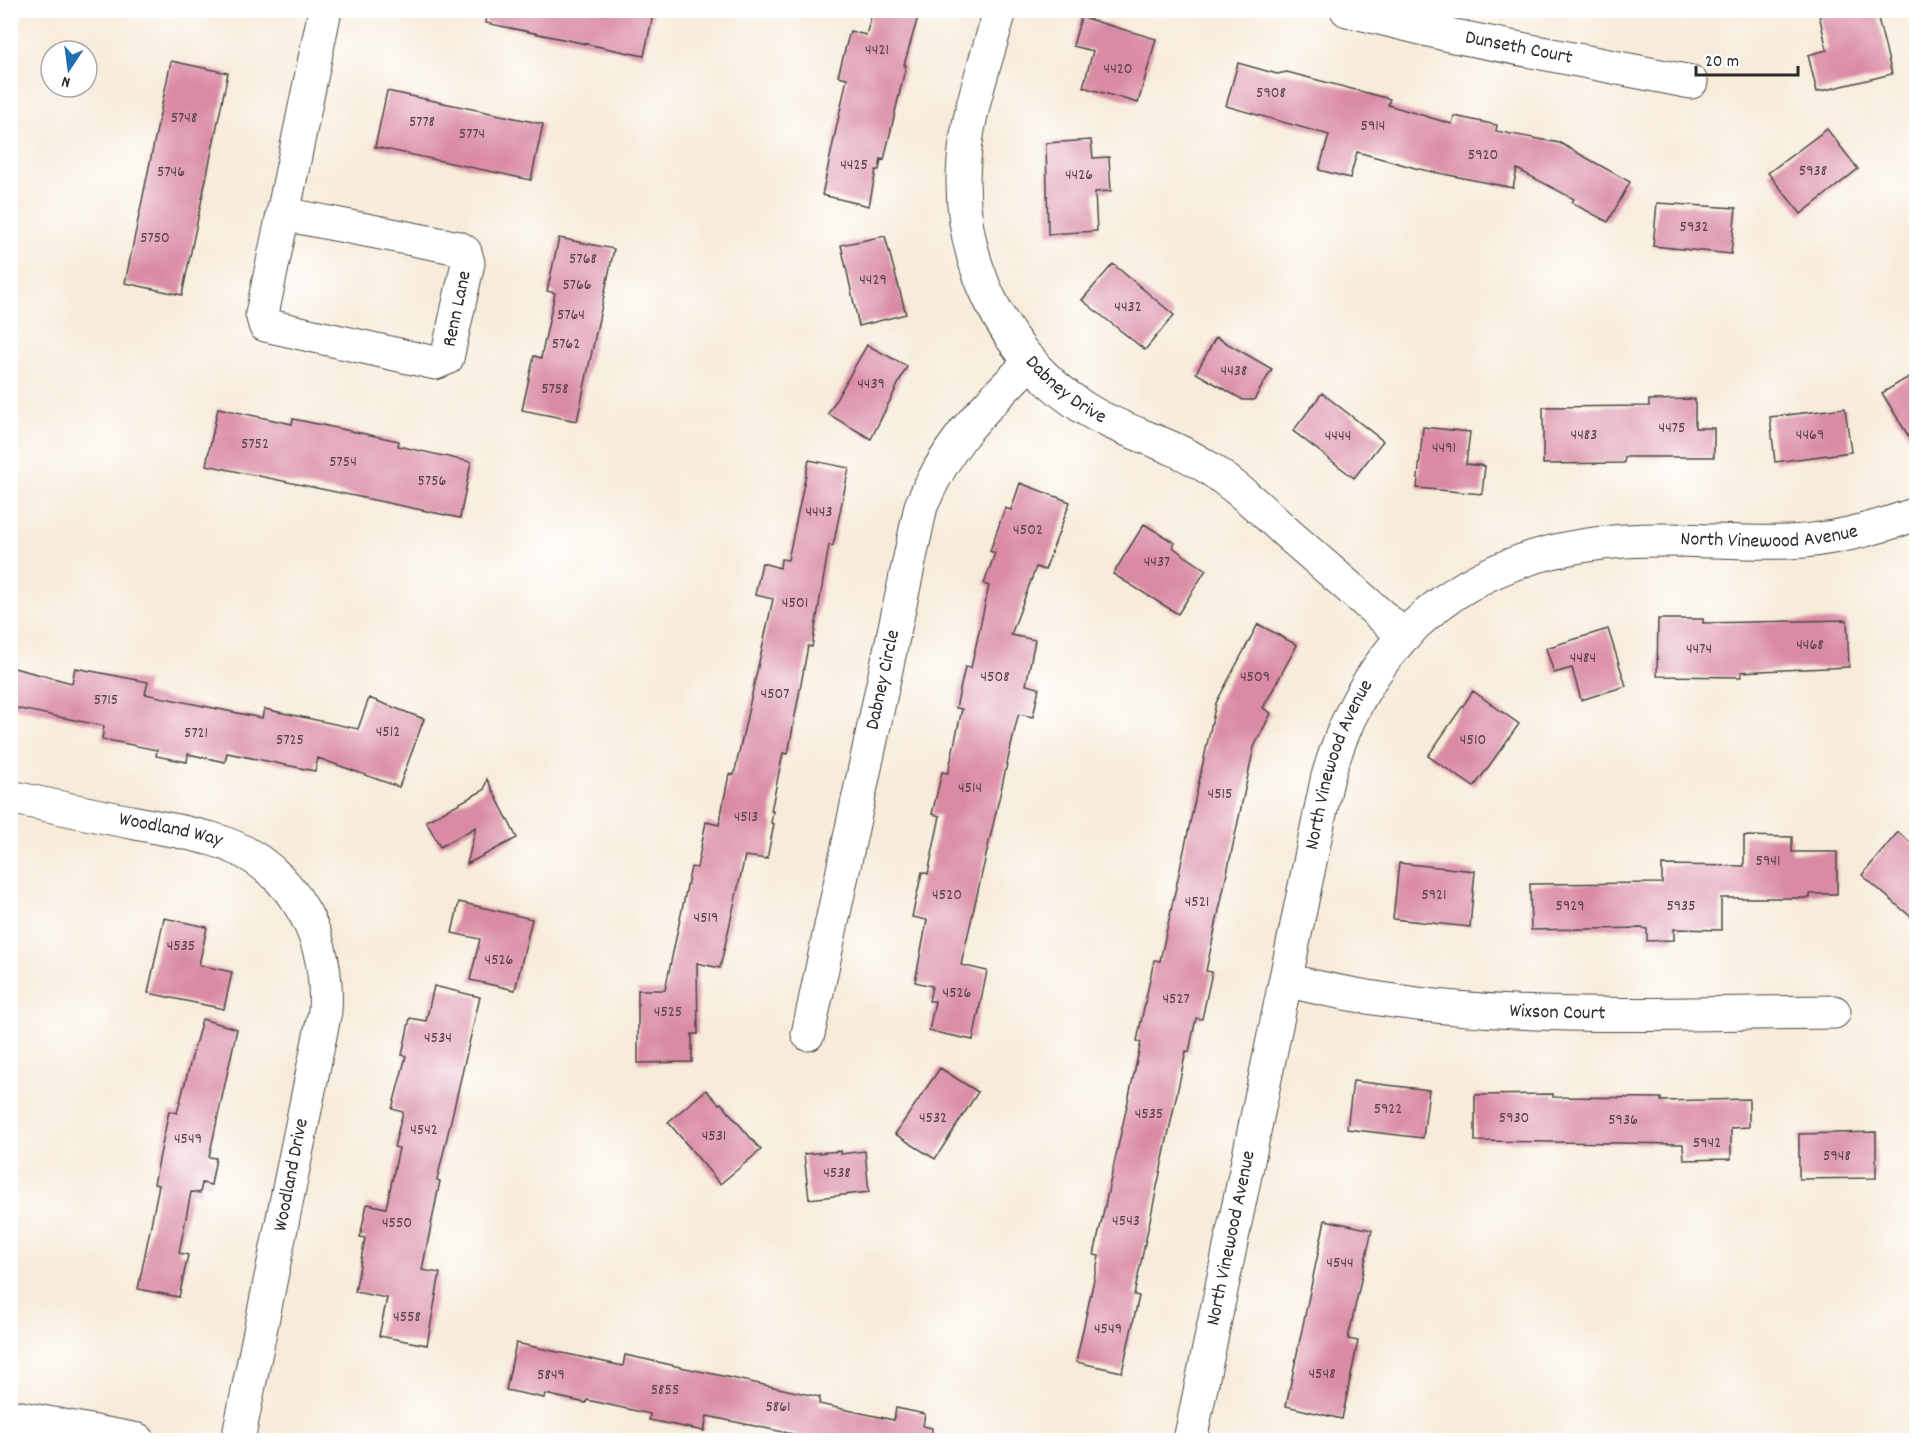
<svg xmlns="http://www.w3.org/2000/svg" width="1927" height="1451" font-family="Dekko,sans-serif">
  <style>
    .building { fill: #da8ba4 }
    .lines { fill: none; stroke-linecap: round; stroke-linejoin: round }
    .minor-casing { stroke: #4a4845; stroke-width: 35 }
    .tertiary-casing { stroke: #4a4845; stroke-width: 35 }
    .minor { stroke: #fff; stroke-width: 33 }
    .tertiary { stroke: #fff; stroke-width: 33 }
    .labels { text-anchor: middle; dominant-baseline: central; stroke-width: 6; stroke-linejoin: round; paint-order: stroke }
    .number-label { font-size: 16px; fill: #574349 }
    .street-label { font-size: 20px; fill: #2b2b2b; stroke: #fff }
  </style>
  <rect width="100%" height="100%" fill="#fff"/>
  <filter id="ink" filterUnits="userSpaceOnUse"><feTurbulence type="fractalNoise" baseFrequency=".0167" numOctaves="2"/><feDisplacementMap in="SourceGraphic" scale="12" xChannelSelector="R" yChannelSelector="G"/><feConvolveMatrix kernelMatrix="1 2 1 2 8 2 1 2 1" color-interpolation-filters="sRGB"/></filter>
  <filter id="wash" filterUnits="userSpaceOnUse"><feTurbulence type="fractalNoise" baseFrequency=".008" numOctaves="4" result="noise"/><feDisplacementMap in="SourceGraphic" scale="24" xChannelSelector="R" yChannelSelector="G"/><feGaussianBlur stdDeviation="1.35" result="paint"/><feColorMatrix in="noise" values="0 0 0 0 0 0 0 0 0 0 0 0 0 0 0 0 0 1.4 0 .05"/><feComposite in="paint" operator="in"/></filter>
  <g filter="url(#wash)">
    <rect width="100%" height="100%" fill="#f7ebd9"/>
    <g id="blocks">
      <path class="building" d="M487,10H654L644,56L486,23Z
        M873,10H920L904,65H906L884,160L881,159L879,170H876L869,206L822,195L847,78L838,76L850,31L866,35Z
        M1818,10H1876L1892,74L1817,92L1808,55L1827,50Z
        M1081,17L1156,39L1138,103L1083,87L1093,51L1073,46Z
        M171,61L228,73L182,295L125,283Z
        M1238,63L1277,74L1287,72L1390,99L1388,105L1452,124L1454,116L1497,125L1496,131L1560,143L1630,182L1608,222L1572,203L1574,199L1517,169L1513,188L1419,169L1357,152L1350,178L1319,170L1329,135L1226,106Z
        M387,91L543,124L531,180L375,147Z
        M1827,129L1858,169L1801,214L1768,173Z
        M1091,140L1093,158L1109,157L1111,191L1095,192L1097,231L1048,234L1046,143Z
        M1657,203L1736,208L1731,254L1653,246Z
        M885,236L906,314L859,326L841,245Z
        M559,238L614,249L577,421L522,410L534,356L541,358L555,293L547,291Z
        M1113,264L1174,315L1145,350L1082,300Z
        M1216,337L1272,369L1254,400H1243L1196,373Z
        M867,345L907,366L871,439L828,414Z
        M1917,372V450L1882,393Z
        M1322,393L1383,441L1354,478L1293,431Z
        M1695,399V428H1714V457H1625L1624,463L1543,464V407L1649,406V400Z
        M218,408L292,424L293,419L399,441L398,446L471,462L460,518L206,465Z
        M1845,408L1851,452L1775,462L1770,417Z
        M1423,427L1470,432L1466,464L1485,466L1482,494L1417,488Z
        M809,460L849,468L833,546L829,545L812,647L808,646L788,754L783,753L771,811H773L771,823L774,824L767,859L745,856L720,968L697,963L698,1034H692V1062L638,1063V990H665L691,867L697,868L706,822L719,825L729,774L734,775L773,599L755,595L762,563L780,568L781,559L788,560Z
        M1020,483L1070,502L1045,570L1036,567L1011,635L1035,640L1026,685L1039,688L1033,717L1019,714L1017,720L961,965L987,971L973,1040L929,1031L935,1001H929L932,986L915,982L927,920L912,917L922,872L928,874L940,816L932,814L942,772L948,773L962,709L956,708L965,667L971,668L989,586L984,584L995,553L990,551L1005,508L1011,510Z
        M1144,524L1175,543L1173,547L1182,554L1206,570L1178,614L1113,574Z
        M1658,619H1703V623L1847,620L1849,667L1741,672V677L1657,676Z
        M1258,624L1297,645L1263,708L1271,713L1254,747L1206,971L1212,972L1202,1019L1196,1018L1189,1052L1186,1051L1134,1295L1139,1296L1122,1372L1076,1362L1099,1256L1094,1255L1141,1042L1137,1041L1154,960L1160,961L1216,703Z
        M1608,629L1626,686L1581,700L1572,668L1554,673L1546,648Z
        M10,667L72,683L75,668L148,682L145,694L262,718L264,709L358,729L369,698L424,719L399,787L318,758L315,771L227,753L225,762L188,754L187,762L156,756L157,750L102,739L104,726L10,707Z
        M1473,691L1519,724L1474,787L1428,756Z
        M487,779L517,838L467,864L476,827L440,847L426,821L484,790Z
        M1898,832L1917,848V922L1862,875Z
        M1744,836L1792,837V852H1837V894H1810V898H1721V930L1674,929V940L1647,941V929L1642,928L1531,930L1530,884L1662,883V865L1744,866Z
        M1399,863L1475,871L1470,927L1393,919Z
        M459,902L532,919L515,990L470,980L480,939L452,933Z
        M164,918L207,927L199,965L232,972L224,1009L148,993Z
        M434,986L480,997L437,1180L440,1181L422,1270L440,1273L427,1345L379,1336L387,1298L355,1292L365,1238L360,1237L367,1204L386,1208L399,1148L394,1147L403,1112L392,1109L406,1056L402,1055L410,1018L426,1021Z
        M202,1019L237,1029L209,1157L216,1158L211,1185L202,1183L200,1193L191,1192L179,1253L188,1255L179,1297L138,1289L159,1185L154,1184L169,1111L177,1113Z
        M940,1068L978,1092L935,1159L895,1134Z
        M1353,1081L1429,1090L1423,1138L1347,1129Z
        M706,1090L719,1104L721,1103L761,1150L720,1184L668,1122Z
        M1553,1094V1097L1661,1098V1101L1749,1099V1127L1731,1128V1159L1684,1160L1683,1144L1475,1141V1095Z
        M1876,1132V1178L1799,1179V1134Z
        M841,1151V1154L865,1151L869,1192L809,1199L804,1154Z
        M1325,1220L1372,1230L1348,1339L1358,1341L1342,1419L1286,1406Z
        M516,1343L623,1366L625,1355L820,1397L819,1404L894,1420L896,1408L925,1414L923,1426L932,1428L931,1440H821L707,1416L704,1431L649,1420L650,1414L587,1400L586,1403L545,1394L544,1398L506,1390Z"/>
    </g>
  </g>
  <g filter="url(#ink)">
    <use href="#blocks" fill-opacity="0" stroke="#4a4845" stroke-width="1.5"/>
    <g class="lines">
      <defs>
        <g id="minor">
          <path id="s1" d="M1000,10C987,59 968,109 964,160C956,255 1001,353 1081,406C1120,432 1168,441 1207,467C1236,486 1262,510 1287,533C1326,567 1365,601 1403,635"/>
          <path id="s2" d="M1347,10L1449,35L1691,82"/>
          <path d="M283,214L459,248L465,252L468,263L447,358L435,363L265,325L262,314Z"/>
          <path d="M283,214L325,10"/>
          <path id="s3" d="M10,797C52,806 94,815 136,823C161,828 187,832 212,839C290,862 330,933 325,1011L238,1440"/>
          <path id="s4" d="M1286,980C1464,1026 1651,1013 1834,1012"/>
          <path id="s5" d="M808,1034L921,506C949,440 982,411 1031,361"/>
          <path id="s6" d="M1190,1440L1327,780C1368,631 1472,551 1625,541C1680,537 1735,544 1789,542C1833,540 1875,529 1916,514"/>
        </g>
        <path id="tertiary" d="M10,1416L138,1440"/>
      </defs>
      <use href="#minor" class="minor-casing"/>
      <use href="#tertiary" class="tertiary-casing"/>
      <use href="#minor" class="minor"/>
      <use href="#tertiary" class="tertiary"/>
    </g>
  </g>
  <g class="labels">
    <g class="number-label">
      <text x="877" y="50">4421</text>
      <text x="1118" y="69">4420</text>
      <text x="1271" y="93">5908</text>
      <text x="184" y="118">5748</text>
      <text x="422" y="122">5778</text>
      <text x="1373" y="126">5914</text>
      <text x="472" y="134">5774</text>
      <text x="1483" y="155">5920</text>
      <text x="854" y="165">4425</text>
      <text x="1813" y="171">5938</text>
      <text x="171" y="172">5746</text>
      <text x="1079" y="175">4426</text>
      <text x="1694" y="227">5932</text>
      <text x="155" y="238">5750</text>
      <text x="583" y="259">5768</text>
      <text x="873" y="280">4429</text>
      <text x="577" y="285">5766</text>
      <text x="1128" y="307">4432</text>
      <text x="571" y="315">5764</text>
      <text x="566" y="344">5762</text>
      <text x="1234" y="371">4438</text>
      <text x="871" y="384">4439</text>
      <text x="555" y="389">5758</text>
      <text x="1672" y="428">4475</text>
      <text x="1584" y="435">4483</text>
      <text x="1810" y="435">4469</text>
      <text x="1338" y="436">4444</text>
      <text x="255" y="444">5752</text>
      <text x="1444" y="448">4491</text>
      <text x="343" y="462">5754</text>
      <text x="432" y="481">5756</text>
      <text x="819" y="512">4443</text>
      <text x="1028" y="530">4502</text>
      <text x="1157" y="562">4437</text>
      <text x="795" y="603">4501</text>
      <text x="1810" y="645">4468</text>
      <text x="1699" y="649">4474</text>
      <text x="1583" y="658">4484</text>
      <text x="995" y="677">4508</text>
      <text x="1255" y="677">4509</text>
      <text x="775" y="694">4507</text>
      <text x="106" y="700">5715</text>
      <text x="388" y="732">4512</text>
      <text x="196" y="733">5721</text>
      <text x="290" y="740">5725</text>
      <text x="1473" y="740">4510</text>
      <text x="970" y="788">4514</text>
      <text x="1220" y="794">4515</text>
      <text x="746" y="817">4513</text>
      <text x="1768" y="861">5941</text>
      <text x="947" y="895">4520</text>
      <text x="1434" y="895">5921</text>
      <text x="1197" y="902">4521</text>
      <text x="1570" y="906">5929</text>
      <text x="1681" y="906">5935</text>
      <text x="706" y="918">4519</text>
      <text x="181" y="946">4535</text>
      <text x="499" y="960">4526</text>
      <text x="957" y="993">4526</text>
      <text x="1176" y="999">4527</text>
      <text x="668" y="1012">4525</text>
      <text x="438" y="1038">4534</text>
      <text x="1388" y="1109">5922</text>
      <text x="1149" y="1114">4535</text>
      <text x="933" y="1118">4532</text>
      <text x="1514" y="1118">5930</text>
      <text x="1623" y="1120">5936</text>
      <text x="424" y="1130">4542</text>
      <text x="714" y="1136">4531</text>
      <text x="188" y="1139">4549</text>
      <text x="1707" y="1143">5942</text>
      <text x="1837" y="1156">5948</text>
      <text x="837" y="1173">4538</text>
      <text x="1126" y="1221">4543</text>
      <text x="397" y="1223">4550</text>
      <text x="1340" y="1263">4544</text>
      <text x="407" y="1317">4558</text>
      <text x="1108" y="1329">4549</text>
      <text x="1322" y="1374">4548</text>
      <text x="551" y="1375">5849</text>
      <text x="665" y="1390">5855</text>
      <text x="778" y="1407">5861</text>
    </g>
    <g class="street-label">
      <text stroke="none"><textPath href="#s2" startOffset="176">Dunseth Court</textPath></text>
      <text transform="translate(458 309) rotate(-78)">Renn Lane</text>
      <text stroke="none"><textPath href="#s1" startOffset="418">Dabney Drive</textPath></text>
      <text stroke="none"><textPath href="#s6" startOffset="1230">North Vinewood Avenue</textPath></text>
      <text stroke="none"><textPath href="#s5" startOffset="362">Dabney Circle</textPath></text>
      <text stroke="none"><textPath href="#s6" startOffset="692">North Vinewood Avenue</textPath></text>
      <text stroke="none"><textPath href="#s3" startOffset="164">Woodland Way</textPath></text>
      <text stroke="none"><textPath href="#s4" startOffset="274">Wixson Court</textPath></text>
      <text transform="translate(292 1175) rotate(-79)">Woodland Drive</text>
      <text stroke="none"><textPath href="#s6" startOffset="206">North Vinewood Avenue</textPath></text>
    </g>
  </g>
  <rect width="1927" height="1451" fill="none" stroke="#fff" stroke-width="36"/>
  <g transform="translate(69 69) rotate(193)"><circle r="28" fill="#ffffff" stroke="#aaaaaa" stroke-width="1.5"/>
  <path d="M0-4.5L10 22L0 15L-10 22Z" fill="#1f6fb2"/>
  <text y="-9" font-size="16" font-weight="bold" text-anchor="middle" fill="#2b2b2b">N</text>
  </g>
  <path d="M1696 66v9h102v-9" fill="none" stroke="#2b2b2b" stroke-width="3"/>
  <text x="1705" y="66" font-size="18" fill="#2b2b2b" stroke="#ffffff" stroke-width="4.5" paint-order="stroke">20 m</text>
</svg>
